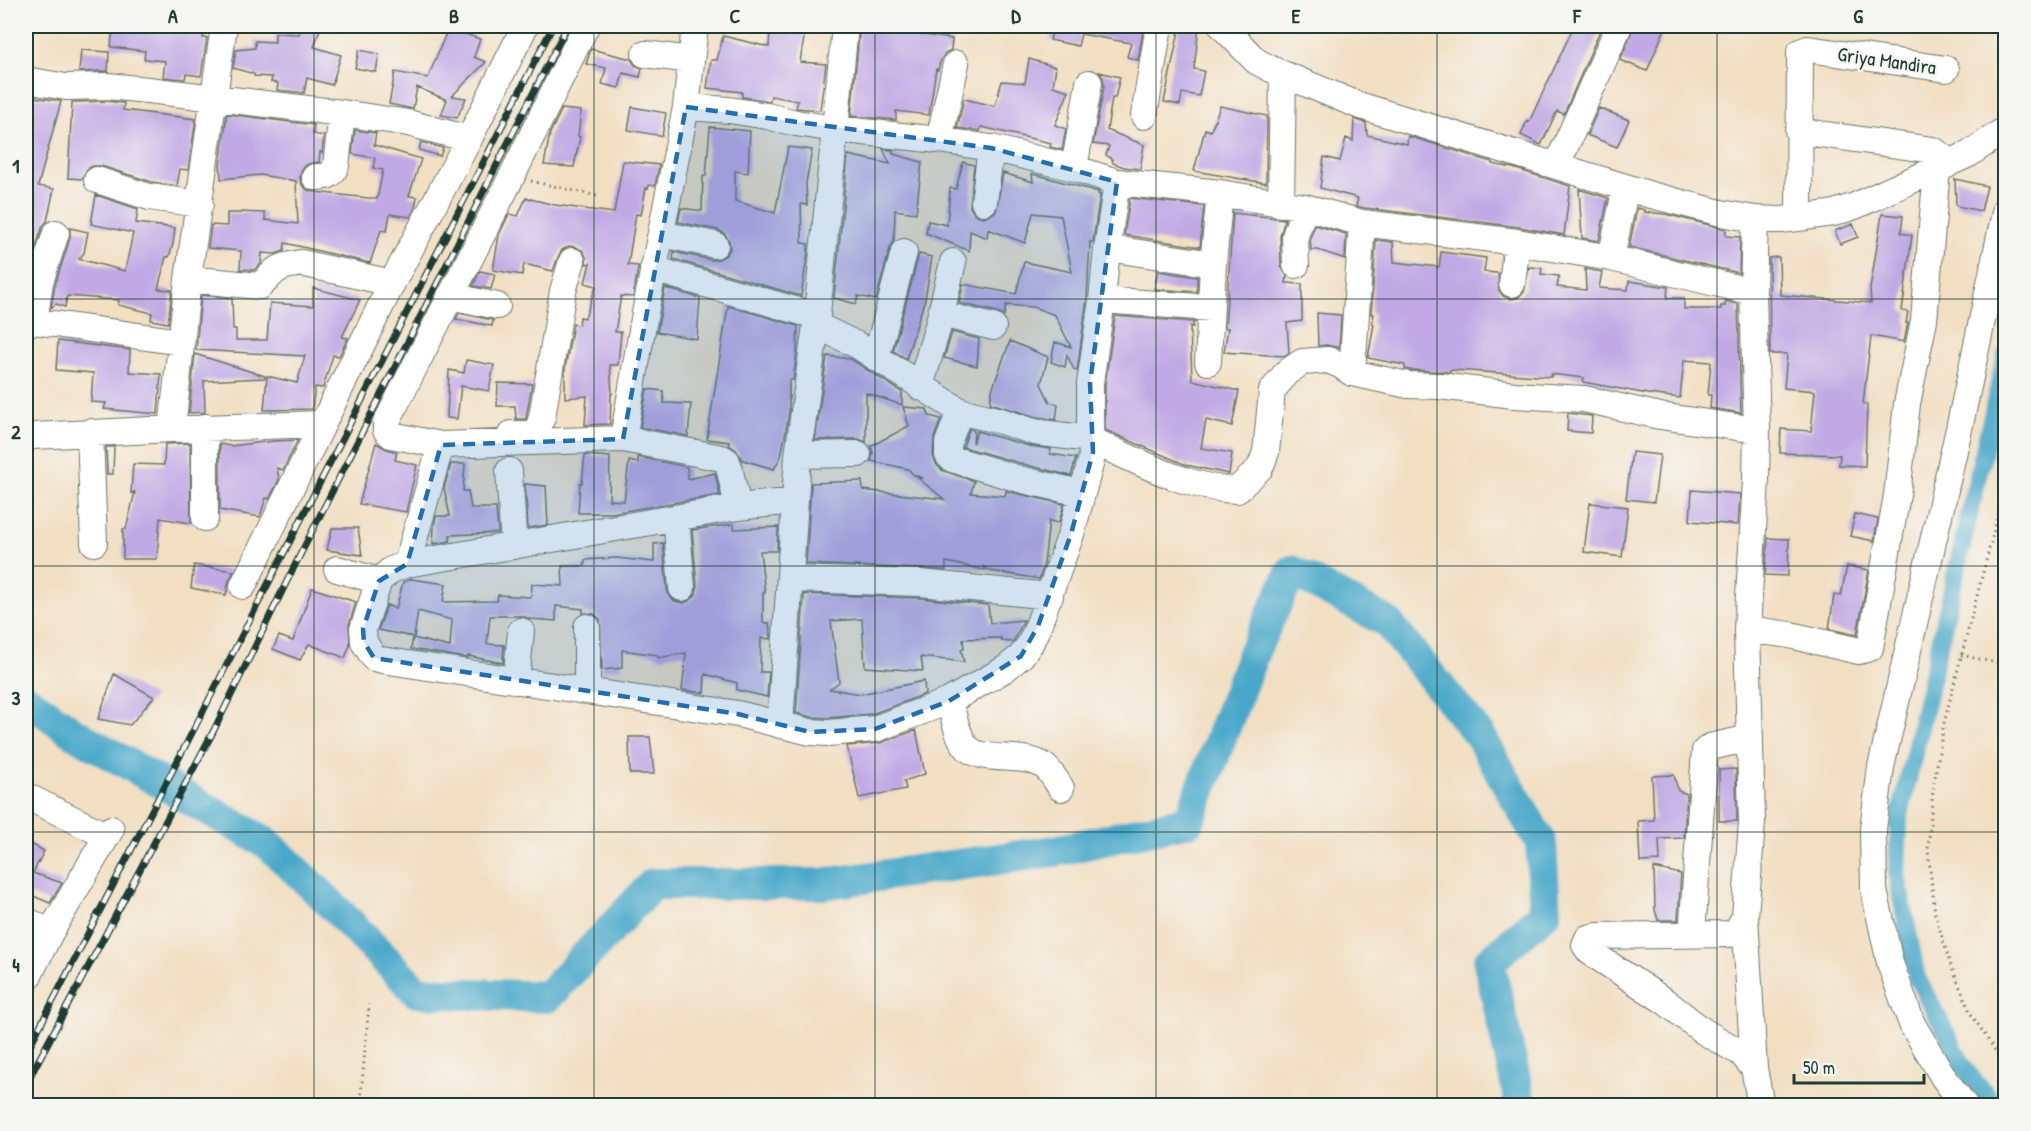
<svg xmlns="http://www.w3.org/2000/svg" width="2031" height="1131" font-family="'Patrick Hand',sans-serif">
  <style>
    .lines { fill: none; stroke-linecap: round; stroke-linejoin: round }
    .canal { stroke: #4aa8c9; stroke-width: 18 }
    .river { stroke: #4aa8c9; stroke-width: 32 }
    .building { fill: #c0a9e4 }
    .minor-casing { stroke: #697666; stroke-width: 28 }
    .path { stroke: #697666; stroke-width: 3; stroke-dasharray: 1.5 4.5; stroke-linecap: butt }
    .minor { stroke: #fff; stroke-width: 26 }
    .rail-casing { stroke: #1f3d34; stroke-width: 7 }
    .rail { stroke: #f6f6f2; stroke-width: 4.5; stroke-dasharray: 14; stroke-linecap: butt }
    .marked { fill: #1f6fb2; fill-opacity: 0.2; stroke: #1f6fb2; stroke-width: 4.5; stroke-dasharray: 12 8; stroke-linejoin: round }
    .grid { fill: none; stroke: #1f3d34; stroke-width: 1.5; stroke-opacity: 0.55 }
    .labels { text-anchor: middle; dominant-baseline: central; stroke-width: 5; stroke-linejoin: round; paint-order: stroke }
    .street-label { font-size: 20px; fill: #1f3d34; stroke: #f6f6f2 }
    .neatline { fill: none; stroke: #1f3d34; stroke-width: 2 }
    .grid-label { font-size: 20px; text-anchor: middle; font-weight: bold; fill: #1f3d34 }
  </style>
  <rect width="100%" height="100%" fill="#f6f6f2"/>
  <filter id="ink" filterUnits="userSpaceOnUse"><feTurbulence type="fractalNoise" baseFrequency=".0167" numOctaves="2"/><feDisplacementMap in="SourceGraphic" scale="12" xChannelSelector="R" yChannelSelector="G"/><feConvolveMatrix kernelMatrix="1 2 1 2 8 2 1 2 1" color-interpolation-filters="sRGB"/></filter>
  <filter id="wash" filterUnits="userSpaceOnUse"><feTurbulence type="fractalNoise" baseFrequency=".008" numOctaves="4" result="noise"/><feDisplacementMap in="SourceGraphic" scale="24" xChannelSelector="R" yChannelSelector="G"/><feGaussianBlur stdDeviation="1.35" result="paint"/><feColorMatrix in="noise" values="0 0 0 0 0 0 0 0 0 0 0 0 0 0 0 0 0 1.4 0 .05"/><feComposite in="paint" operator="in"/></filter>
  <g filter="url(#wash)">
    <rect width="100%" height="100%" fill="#f2dfc2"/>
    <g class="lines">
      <path class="canal" d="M1996,1106L1967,1072L1917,978L1897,876L1899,819L2006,355"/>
      <path class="river" d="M26,699L74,733L268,844L324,897L417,992L547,997L653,884H823L1055,851L1189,821L1255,649L1292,571L1387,622L1480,736L1541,843L1545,913L1489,962L1521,1106"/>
    </g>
    <g id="blocks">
      <path class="building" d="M113,26L204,28L203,38H207L201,76L186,74L185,79L163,77L165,61L144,59L145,51L111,47Z
        M302,26H321L314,47L341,55L332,85L307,78L304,93L277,90L278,83L271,82L272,77L254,76V74L233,68L236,50L255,48V41L275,42V33L299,34Z
        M770,26H806L800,62L826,64L820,110L796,108L798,101L771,96L770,101L742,97V92L707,88L711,60H717L723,36L769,47Z
        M860,26H912V33L952,39L951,50L945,53L940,62L938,70L936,69L929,115L896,111V120L851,116Z
        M1053,26H1144L1138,60L1127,57L1131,43L1081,34L1078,46L1050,40Z
        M1180,26H1199L1194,69L1204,71L1199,96L1182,93L1180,105L1164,102Z
        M1574,26H1602L1564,114L1557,111L1541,145L1521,135L1527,121L1529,122Z
        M1634,26H1666L1647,71L1620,60Z
        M448,28L480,39L474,57L486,62L452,96L466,98L457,118L441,115L447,100L417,87L413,109L389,104L395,72L428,78Z
        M591,49L631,59L635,65L642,68L640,77L623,73L619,88L602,84L606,68L586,64Z
        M81,50L109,52L108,71L79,72Z
        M359,50L379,54L376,72L355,68Z
        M1029,59L1056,67L1053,86L1069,91L1055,125L1066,129L1062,150L1050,147L1051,143L981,127L980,131L957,128L964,99L995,106L1002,81L1025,83Z
        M1099,72L1120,77L1115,98H1112L1107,130L1144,145L1140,169L1124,167L1113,163L1112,159L1106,155L1109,146L1093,144L1104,86L1103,78Z
        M26,96L61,101L38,186L54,189L47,221L42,228L26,278V236L33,213L26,214Z
        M106,101L124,103L123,110L196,119L188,170L180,169L177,186L152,182L101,166H93L87,169L82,179L68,178L72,102Z
        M1220,106L1267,116L1266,183L1194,171L1205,129L1211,131Z
        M632,107L666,113L662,136L628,130Z
        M1599,108L1629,120L1617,147L1587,135Z
        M562,109L581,111L578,136L580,137L574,167L544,165L550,133Z
        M227,114L314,125L313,134L324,136L322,153L320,152L319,162L308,164L302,169L300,178L302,185L308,190L315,192L377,199L383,170L373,168L375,158L352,154L355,130L376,133L374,145L421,159L409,196L417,197L415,208L410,217L390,214L387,231L381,230L370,263L285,243L284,251L275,254L262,253L261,264L254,270L240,269L241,251L208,248L211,225L227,226V213H241V212L265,213V220L298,224L296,181L260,175L221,179L220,164Z
        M1354,119L1366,123L1367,135L1407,144L1408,136L1492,162V164L1513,168L1570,186L1564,235L1519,227L1365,208L1356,206L1358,198L1320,188L1324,157L1340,161L1346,138L1353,141Z
        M710,127L750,131L748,173L735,171V201L775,213L788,147L812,150L806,183L807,205L801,204L802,243L808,244V252L801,296L673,259L674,252L712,260L719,259L726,255L730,249L729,241L724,233L718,230L678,222L681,208L702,211L703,176H706Z
        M421,142L443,148L440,156L419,150Z
        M883,149L893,150V154L922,162L916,213L895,210L894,241L890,248L876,300L858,296L856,304L834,298L848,155L890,164Z
        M623,161L659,165L655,186L649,185L648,189L646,188L641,215L636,214L628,265L638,266V269L633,297L621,296L615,332H621L618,365H610L612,394H611L610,424L585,425L587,396L565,398V369L573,324L579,325L580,317L585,318L596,286L585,283L590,263L586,264V257L583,251L576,247L569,246L562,250L558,257L553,271L524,264L522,275L493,270L499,235L509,214L518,216L526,198L555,205L614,213Z
        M963,162L974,165L970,207L974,214L982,217L989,216L996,211L1003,173L1033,182L1032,174L1041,176L1099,192L1098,194L1100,195L1093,242H1090L1087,298L1077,371L1074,370L1067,355L1065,367L1051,362L1055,342L1071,347L1055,315L1033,307L1006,305L1004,316L997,312L959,303L963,284L1016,294L1024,262L1072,272L1061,216L1033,213L1025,243L988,229L987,238L970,231L969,251L926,233L928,221L947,225L950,188L956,189Z
        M1955,179L1987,186L1981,211L1956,206Z
        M1579,189L1608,198L1599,241L1582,238Z
        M96,195L138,209L136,223L175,228L173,244L169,257H166L158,289L172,290L168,323L151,320L152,313L118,305L119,300L67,296L65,307L56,304L51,308L55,285L70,238V228L88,232L84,253L79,259L125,271L133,233L91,224Z
        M1130,198L1204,206L1200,247L1124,235Z
        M1637,208L1645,210V212L1665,214L1726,229V236L1740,237L1739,273L1629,247Z
        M1233,213L1285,219L1280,236L1281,266L1287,276L1286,283L1302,284V321L1287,323L1289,353L1284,356L1224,352L1228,328H1225Z
        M1882,214L1903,216L1901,233L1912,235L1902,311L1908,312L1906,323H1908L1904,342L1871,336L1863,404H1867L1865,466L1839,465L1840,455L1780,453L1781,429L1811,431L1815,391L1784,388L1787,354H1770L1769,258L1779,257L1780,295L1871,303L1870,289Z
        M1853,224L1858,237L1840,244L1835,231Z
        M1315,225L1346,234L1345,259L1318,250H1311L1310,238Z
        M1376,240L1393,242L1394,262L1439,267L1441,252L1486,258L1484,272L1498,273L1499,290L1503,296L1510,299L1517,298L1524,292L1529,267L1542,268L1541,274L1559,276L1557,287L1586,290L1585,269L1602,272L1599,288L1628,290L1629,281L1668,287L1667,298H1684V309H1721V306H1725L1726,301L1738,304L1741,413L1710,408L1711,395H1708L1711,362L1684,360L1680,398L1648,394L1583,382L1584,378L1551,374V377L1470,371L1450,370V372L1410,370L1405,369V365L1368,358L1374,324H1372L1374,314H1371Z
        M919,254L932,257L925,299L906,359L893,351Z
        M480,271L495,274L491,289L473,286Z
        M1158,271L1197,277V292L1154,289Z
        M313,288L360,300L342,337L348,338L339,356L333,355L323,388L315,387L312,409L264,410L267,376L297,383L305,356L196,350L201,295L232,298L233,329H236V340H267L270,303L313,306Z
        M665,288L700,298L697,339L657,332Z
        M728,306L798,326L797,351L793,380H789V411L785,436L781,456L774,469L743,460L735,449L729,445V442L707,439Z
        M459,313L493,320L492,326L456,319Z
        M1317,313L1341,315L1339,348L1327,345L1318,346Z
        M1115,316L1195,322L1193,323V327L1190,326L1192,380L1239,391L1232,426L1206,420L1201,448L1232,453L1229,474L1186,465L1105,430V384Z
        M952,332L979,339L977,366L944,358Z
        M58,341L130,350L129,372L161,374L158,414L104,409L106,403L91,402L93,373L56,370Z
        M1010,341L1048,357L1041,384L1050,402L1058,404L1056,420L1037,417L990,403L992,390Z
        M195,354L265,376V378L204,381L205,412L189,413Z
        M827,356L851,359L902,392V405L866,393V442L858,439L815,440Z
        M466,360L494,365L489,391L461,386L457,419L447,418L449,370L464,373Z
        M498,383L532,384L526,419H516L515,406H497Z
        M647,389L663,391L664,403L691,404L688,436L640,427Z
        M903,407L927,409L929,416L941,419L934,438L933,456L937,465L942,470L974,481L971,493L1005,496L1006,491L1064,504L1059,523L1049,521L1044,564L1039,579L991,571L984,567L985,570L946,562V570L806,564L811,483L862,481L863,490L944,499L918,478H923L914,475L908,469L871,461L873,453L871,446L909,426Z
        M1568,413L1592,416L1591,433L1567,431Z
        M969,429L974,430L973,443L977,431L1029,446L1051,449L1050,454L1076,458L1071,476L1027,465L963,447Z
        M298,440L283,470L277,468L279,480L269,499L266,498L260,517L220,510V444L230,446L274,441Z
        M190,443L191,523L160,518L157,559H123V529H126L135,492L131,493L133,464L164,465L165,444Z
        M376,443L387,449L397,452L395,460L417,465L406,512L359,504Z
        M106,447H114L113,474H107Z
        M1632,452L1660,455L1654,502L1626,499Z
        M585,455L610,457L609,500L624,501L629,461L638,463V457L687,467L688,479L715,473L720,495L612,513H578L580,483H582Z
        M451,464H465L463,491H468L471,508H496L498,533L450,535V541L433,544L434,526L436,516H450L444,488Z
        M525,484L546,486L548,525L528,528Z
        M1692,490L1740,494L1738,525L1690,521Z
        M1590,503L1628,507L1622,557L1584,552Z
        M1855,514L1878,519L1874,541L1850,536Z
        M734,524V529L778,527L777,551H760L765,593H763V623H769L771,637V639L761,638L760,672H769L767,697L737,690V683L705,674L704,693L682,690L686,653L658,658L657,655L622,650V668L602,670L600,619L594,614L583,613V609L556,606V621L530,619L522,616H490L487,644L504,645L503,663L468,656V658L411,649L413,638L450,647L452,620L418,611L414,637L378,630L387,605L396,609L403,582L411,579L446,584L443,602L497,601L498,595L531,597L532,584L563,586L562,566H585V560L616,558L654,562V544L663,543L667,589L669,596L675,601L684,603L691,600L696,594L697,587L692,530Z
        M332,528H358L362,555L327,550Z
        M1768,538L1789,539L1788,576L1765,575Z
        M194,565L234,571L229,580L226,595L191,588Z
        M1847,566L1869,570L1857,635L1829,629L1834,595L1841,596Z
        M312,588L356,602L349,625L350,645L345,658L309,644L300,660L273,649L279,636L293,641Z
        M804,594L920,598L988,605L990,623L1024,620L1013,642L1001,641V638L963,639L964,649H961L964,662L921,657L923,671L865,667L862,619L831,621L839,682L830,689L861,694L924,681L925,694L872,714L828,718L812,717L796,713Z
        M114,674L154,697L130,725L98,719Z
        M916,730L925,774L904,781L906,789L859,798L847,746L880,743Z
        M629,737H650L654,774H630Z
        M1736,769L1737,821H1719V770Z
        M1674,775L1678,791L1687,794L1684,838L1659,839L1660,861L1640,862L1638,821L1654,820L1652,776Z
        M26,841L44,851L33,873L62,883L50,903L26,893Z
        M1654,868L1681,874L1678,920H1658L1655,910Z"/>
    </g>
  </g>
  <g filter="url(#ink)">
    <use href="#blocks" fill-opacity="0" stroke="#697666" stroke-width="1.5"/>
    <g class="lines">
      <defs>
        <path id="minor" d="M586,26L515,170L386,423V430L391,435L441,445L623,439L645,313L686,107L695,26
          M1222,26L1256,61L1271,69L1358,105L1651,195L1721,213L1755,219L1781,220L1806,217L1834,213L1855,206L1969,154L2006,129
          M645,54L691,60
          M26,80L66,87L107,86L148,90L342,113L408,123L469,139
          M686,107L729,110L767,116L796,123L835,129L939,140L991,148L1074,168L1117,182L1220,193L1305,207L1362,223L1517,242L1611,258L1753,292
          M1144,116L1159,26
          M1798,131L1933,150L1943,157L1947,165
          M939,140L956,64
          M1557,165L1619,26
          M1074,168L1089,83
          M315,177C326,177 331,177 336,166L342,113
          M97,180L149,197L200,204
          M984,202L991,148
          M1281,204L1283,74
          M1799,218L1800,52L1808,49L1946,69
          M1755,219L1753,292L1757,430L1756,480L1747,629L1752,822L1745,917L1737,930L1730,934L1597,936L1588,938L1585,945L1590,952L1666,1002L1703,1031L1741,1053L1754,1068L1761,1106
          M661,234L715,245
          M1107,248L1213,264
          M1611,258L1626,187
          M1296,265L1295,236L1305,207
          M653,269L816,316
          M188,279L260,286L276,270L286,266L301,263L392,283
          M1512,284L1517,242
          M450,296L497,306
          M1102,300L1211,308
          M941,314L993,327
          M26,320L181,342
          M34,322L40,282L56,233
          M816,325L857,345L960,411L1001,421L1034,432L1090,439
          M876,358L904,252
          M1208,362L1213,264L1220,193
          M1352,373L1362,223
          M920,387L938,326L953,262
          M960,411L948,443V455L952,459L1023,480L1081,493
          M172,429L322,424
          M90,432L94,543
          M511,434H533L538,429L542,417L563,291L572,261
          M26,435L33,436L172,429L188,279L224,26
          M623,439L722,458L727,461L729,467L738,507
          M1093,441C1138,461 1187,489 1237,490L1260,468L1266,452L1272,391L1286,373L1302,362L1328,360L1340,365L1352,373L1408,385L1439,386L1514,395L1584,399L1660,416L1757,430
          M798,455L858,454
          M509,471L514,546
          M795,501L738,507L407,564L391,570L379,581L363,629L364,642L374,658L382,660L738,714L810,732L828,733L875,729L949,701L1005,669L1021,656L1030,644L1038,626L1071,534L1091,461L1093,441L1090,439V383L1102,300L1107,248L1117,182
          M205,518V427
          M676,518L682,588
          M407,564L441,445
          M337,569L379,581
          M791,579L921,583L1050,596
          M243,586L392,283L469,139L525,26
          M587,627V690
          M1747,629L1790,635L1859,651L1870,648L1897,495L1907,404L1924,320L1937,169
          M516,681L521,631
          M949,701C954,715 956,733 965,745C979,765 1022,751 1044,766C1051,771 1056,781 1061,788
          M780,725L798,455L816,325L845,26
          M26,796L107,836
          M1745,917L1754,1068
          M26,920L50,933
          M1692,934L1705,751L1710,747L1750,738
          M26,981L50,933L111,829
          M1965,1106L1944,1078L1912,1024L1890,963L1874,890L1873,829L1881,767L1959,429L2006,208"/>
      </defs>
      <use href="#minor" class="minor-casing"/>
      <path class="path" d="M531,181L597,196
        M2006,484L1944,723L1933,789L1928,850L1935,914L1950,963L1971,1014L2006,1067
        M1961,655L2006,665
        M360,1106L369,1004"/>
      <use href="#minor" class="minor"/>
      <defs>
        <path id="rail" d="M26,1053L194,729L553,26
          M26,1084L214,730L291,573L567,26"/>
      </defs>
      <use href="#rail" class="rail-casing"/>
      <use href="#rail" class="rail"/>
    </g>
  </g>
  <path class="marked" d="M686,107L991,148L1117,182L1090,383L1093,452L1071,534L1038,626L1021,656L949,701L875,729L810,732L738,714L374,658L364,642L363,629L379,581L407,564L441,445L623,439Z"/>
  <path class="grid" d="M314,26V1106M594,26V1106M875,26V1106M1156,26V1106M1437,26V1106M1717,26V1106M26,299H2006M26,566H2006M26,832H2006"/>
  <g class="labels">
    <g class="street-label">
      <text transform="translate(1887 60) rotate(8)">Griya Mandira</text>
    </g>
  </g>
  <rect width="2031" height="1131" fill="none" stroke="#f6f6f2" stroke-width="66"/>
  <path d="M1794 1074v9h130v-9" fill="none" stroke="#1f3d34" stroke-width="3"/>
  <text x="1803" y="1074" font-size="18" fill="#1f3d34" stroke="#f6f6f2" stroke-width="4.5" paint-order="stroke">50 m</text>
  <rect x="33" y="33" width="1965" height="1065" class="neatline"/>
  <g class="grid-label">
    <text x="173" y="23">A</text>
    <text x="454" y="23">B</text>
    <text x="735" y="23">C</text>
    <text x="1016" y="23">D</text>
    <text x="1296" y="23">E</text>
    <text x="1577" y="23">F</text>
    <text x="1858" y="23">G</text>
    <text x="16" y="173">1</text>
    <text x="16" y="439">2</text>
    <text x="16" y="705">3</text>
    <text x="16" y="972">4</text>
  </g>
</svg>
